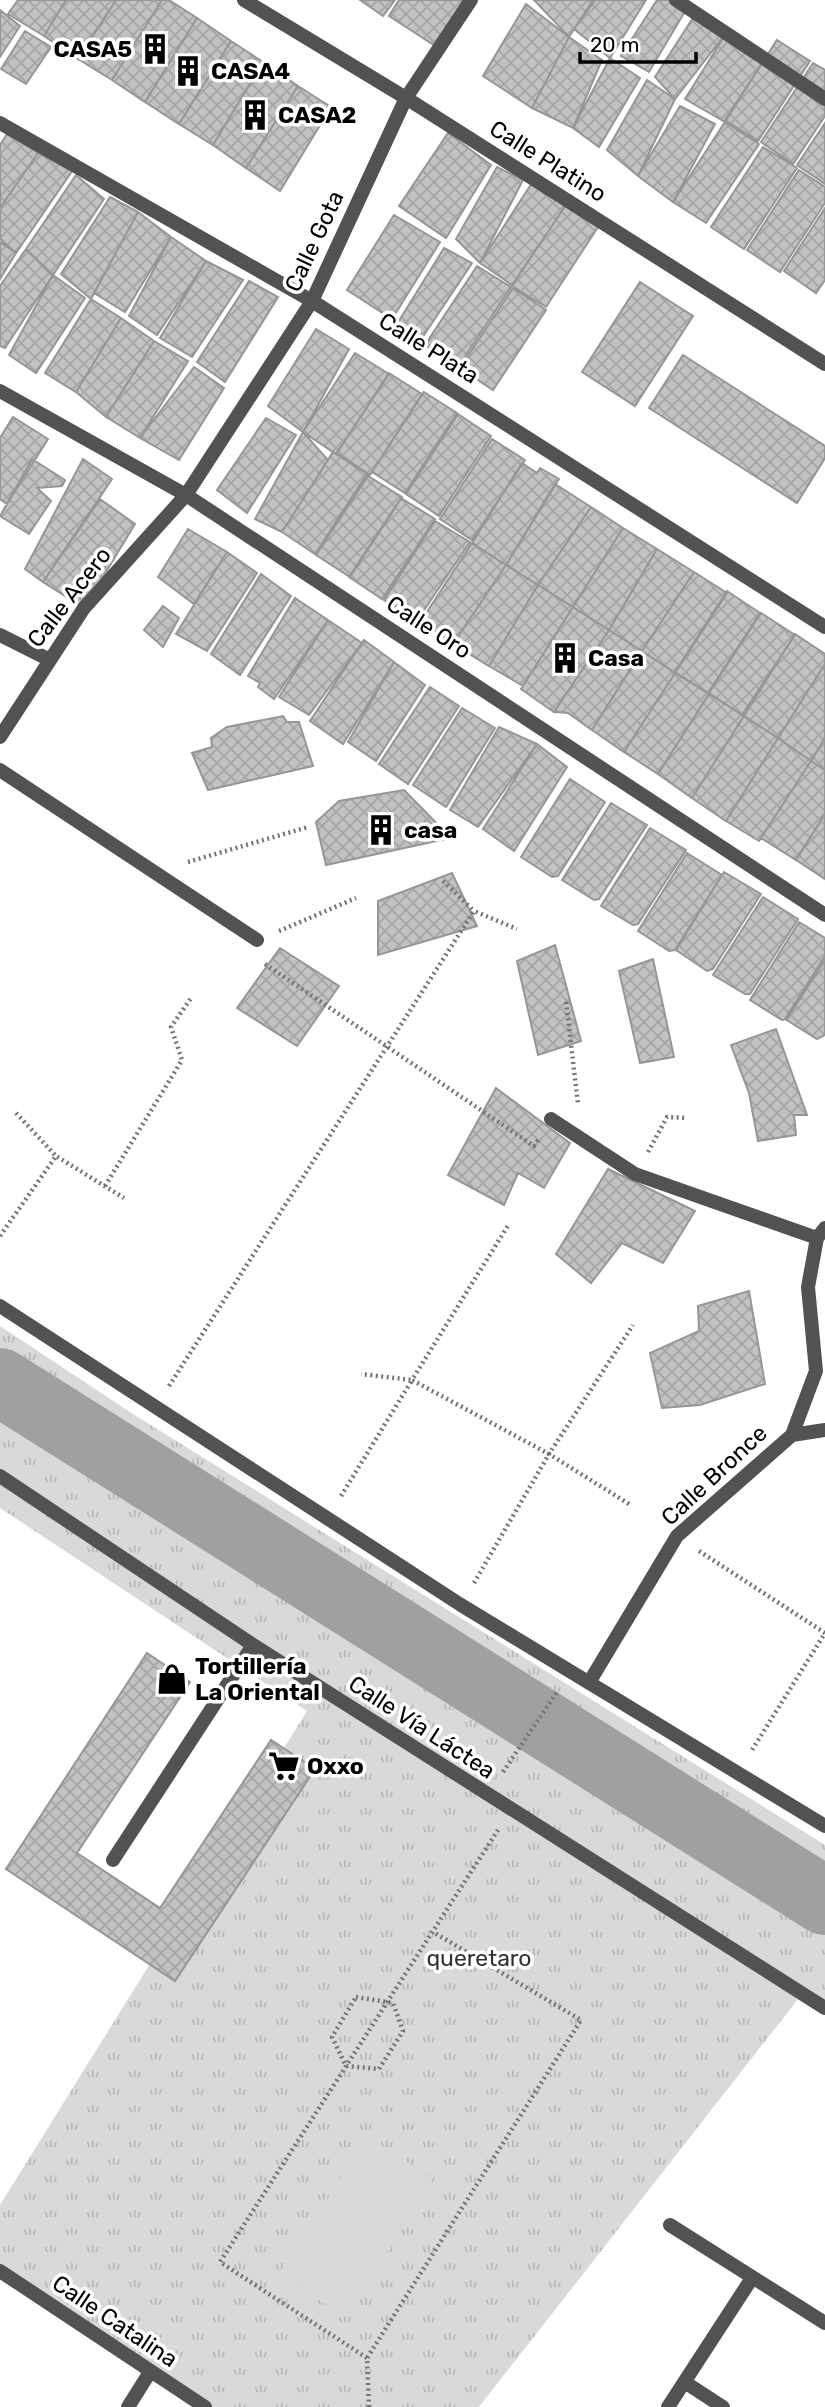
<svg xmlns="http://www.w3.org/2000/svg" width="825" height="2407" font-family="Rubik,sans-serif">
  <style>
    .grass { fill: url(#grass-tufts) }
    .pitch { fill: #d9d9d9 }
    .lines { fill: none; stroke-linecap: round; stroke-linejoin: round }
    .river { stroke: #a0a0a0; stroke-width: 68 }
    .building { fill: url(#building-cross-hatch); stroke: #969696; stroke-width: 2 }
    .path { stroke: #747474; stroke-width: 4.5; stroke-dasharray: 2 3.5; stroke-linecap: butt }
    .service { stroke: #525252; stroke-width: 14 }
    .minor { stroke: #525252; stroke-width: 14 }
    .tertiary { stroke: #525252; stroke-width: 14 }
    .labels { text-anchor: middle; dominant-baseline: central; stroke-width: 7; stroke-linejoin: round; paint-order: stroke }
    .poi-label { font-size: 23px; font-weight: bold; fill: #000; stroke: #fff; text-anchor: start }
    .street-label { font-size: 23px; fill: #000; stroke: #fff }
    .park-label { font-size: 23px; fill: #303030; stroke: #fff }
  </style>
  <defs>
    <pattern id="grass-tufts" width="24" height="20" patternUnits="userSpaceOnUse" patternTransform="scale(1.75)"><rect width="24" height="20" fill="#d9d9d9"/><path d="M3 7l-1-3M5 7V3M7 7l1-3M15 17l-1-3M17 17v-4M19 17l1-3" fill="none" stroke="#b8b8b8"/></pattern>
    <pattern id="building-cross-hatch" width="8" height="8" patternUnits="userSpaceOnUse" patternTransform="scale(1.75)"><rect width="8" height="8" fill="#c2c2c2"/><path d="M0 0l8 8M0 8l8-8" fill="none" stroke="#a5a5a5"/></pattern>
  </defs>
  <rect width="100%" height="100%" fill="#fff"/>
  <path class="grass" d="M0,1326L133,1414L825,1845V2008L802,1994L479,2407H208L0,2271V2205L307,1711L0,1508Z"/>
  <path class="pitch" d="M367,2136L433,2179L345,2317L279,2274Z"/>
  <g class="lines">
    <path class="river" d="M0,1382L825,1901"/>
  </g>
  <path class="building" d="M18,0H66L44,36L8,14Z
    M66,0H116L78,59L44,36Z
    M116,0H162L112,80L78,59Z
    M162,0H169L197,18L145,102L112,80Z
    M360,0H395L383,16Z
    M399,0H469L440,49L389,16Z
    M534,0H593L569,37Z
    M595,0H646L610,58L574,29Z
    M657,0H675L687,8L649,72L621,56Z
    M526,4L569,37L532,108L483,76Z
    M0,10L20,26L0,57Z
    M696,13L727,32L675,99L655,77Z
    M197,18L231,41L179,124L145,102Z
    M25,31L51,47L26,84L1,69Z
    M727,32L764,60L725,122L685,99Z
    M569,37L602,60L573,128L532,108Z
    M777,40L810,61L758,141L725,120Z
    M231,41L263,62L213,145L179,124Z
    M610,58L640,78L599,147L573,128Z
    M263,62L298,86L246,168L213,145Z
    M813,63L825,70V116L793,164L761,142Z
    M647,80L675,99L638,176L607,150Z
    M298,86L331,107L280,191L246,168Z
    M680,106L715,124L673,202L638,176Z
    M725,122L759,144L706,223L673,202Z
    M825,123V184L797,165Z
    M448,133L491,165L446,238L399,206Z
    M7,134L38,153L0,208V145Z
    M763,147L797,168L744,249L711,227Z
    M38,153L72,171L16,253L0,239V208Z
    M497,167L523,180L480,263L456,239Z
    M799,170L825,187V203L780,272L747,250Z
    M76,175L104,199L53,275L26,249Z
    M532,183L566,205L512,285L480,263Z
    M110,197L138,212L91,299L61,274Z
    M565,206L598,227L546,307L512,286Z
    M825,208V280L816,293L784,271Z
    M138,212L171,237L125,312L94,293Z
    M394,215L440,242L392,319L347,290Z
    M171,237L206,261L157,335L129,316Z
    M0,242L16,253L0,279Z
    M444,248L472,263L420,341L397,324Z
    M26,249L53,275L5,348L0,346V286Z
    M206,261L243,280L192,357L160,338Z
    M477,266L511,287L458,367L425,345Z
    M53,275L85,298L36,373L9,355Z
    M249,281L278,297L225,382L197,362Z
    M640,282L693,316L635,406L582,372Z
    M513,288L546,310L493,390L460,368Z
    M91,299L121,318L76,392L45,373Z
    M121,318L154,341L106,417L76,392Z
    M316,329L349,349L303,432L268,406Z
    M154,341L188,361L140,438L106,417Z
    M355,353L389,374L336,454L303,432Z
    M683,355L825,446V458L797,503L649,408Z
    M194,367L224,388L179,460L140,438Z
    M389,373L422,394L370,475L337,453Z
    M424,392L457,413L405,493L372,472Z
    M458,414L491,436L439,516L406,494Z
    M13,417L48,439L7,504L0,499V438Z
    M266,418L296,435L247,513L217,490Z
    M303,432L328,460L282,532L255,519Z
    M492,439L525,460L472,540L440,519Z
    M333,452L367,474L315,554L282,532Z
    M32,459L65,480L62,486L37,488L51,501L29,534L0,516Z
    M83,459L112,479L43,582L25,569Z
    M522,463L537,473L540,468L559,479L506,565L472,543Z
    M368,476L402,497L350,577L316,555Z
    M555,484L591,507L538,585L506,565Z
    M401,498L435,519L382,599L349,577Z
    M100,499L135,524L84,608L43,582Z
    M591,507L623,528L573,607L538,585Z
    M435,521L470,542L416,622L384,600Z
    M623,528L657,549L609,630L573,607Z
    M188,529L227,552L194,604L158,577Z
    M472,543L506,565L453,644L421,621Z
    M657,549L694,572L642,651L609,630Z
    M227,552L257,573L207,651L176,634Z
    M506,565L538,585L489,666L453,644Z
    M694,572L727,593L675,673L642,651Z
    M261,574L291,596L240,675L211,654Z
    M538,585L573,607L523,686L489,666Z
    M727,591L760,613L708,693L675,672Z
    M295,598L328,620L274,699L258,687L260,683L248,676Z
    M163,606L179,618L163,647L144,630Z
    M573,607L609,630L554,712L521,689Z
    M761,613L795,635L742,715L709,693Z
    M328,620L362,643L309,715L279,697Z
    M609,630L642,651L592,730L568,713L554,712Z
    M795,634L825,654V664L778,738L744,716Z
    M364,640L394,662L343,744L310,721Z
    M642,651L675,673L624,752L592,730Z
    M394,662L425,685L376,761L348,742Z
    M825,664V738L811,761L778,738Z
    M675,673L709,694L658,774L624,752Z
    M430,687L459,706L408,784L379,764Z
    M709,694L744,716L692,798L658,774Z
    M462,708L495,728L446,807L413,785Z
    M283,716L287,722H299L313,766L208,790L192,753L212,747L211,738L227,727Z
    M744,716L778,738L726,821L692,798Z
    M499,727L537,744L478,827L450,810Z
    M778,738L811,761L759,841L726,821Z
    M825,738V770L811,761Z
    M537,744L567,767L514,851L483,829Z
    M811,761L825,770V814L796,860L761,838Z
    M570,779L605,802L558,876L552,877L521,857Z
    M404,790L451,838L326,865L316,822L339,801Z
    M611,803L647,825L599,899L594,900L562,880Z
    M825,814V879L796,860Z
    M650,828L686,850L638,924L633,925L601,906Z
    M687,853L722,875L675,950L669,951L638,931Z
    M724,872L761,894L713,969L707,971L676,950Z
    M452,873L477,926L378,955V901Z
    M763,897L798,919L750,994H745L713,975Z
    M799,922L825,938V960L787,1019L782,1020L750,1000Z
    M555,945L581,1041L538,1055L517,961Z
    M280,948L339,986L297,1046L237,1008Z
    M825,956V1035L817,1039L785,1019Z
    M653,959L674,1057L640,1063L619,971Z
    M776,1029L807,1115H794L796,1135L758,1141L749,1093L731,1045Z
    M496,1088L570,1143L544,1188L518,1173L504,1205L448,1175Z
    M608,1169L695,1211L663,1263L622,1243L591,1283L556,1254Z
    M749,1291L765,1384L700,1405L662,1408L650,1353L699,1331L698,1306Z
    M147,1653L190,1682L77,1853L160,1908L271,1740L315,1769L175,1981L6,1869Z"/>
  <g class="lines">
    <path class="path" d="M188,862L308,827
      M443,881L474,911
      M279,931L356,898
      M265,964L534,1146L538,1140
      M566,1002L578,1104
      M16,1113L56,1156
      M648,1152L667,1117L687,1118
      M105,1186L182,1060L171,1027L191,998
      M0,1236L56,1156L124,1198
      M169,1386L474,911L517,929
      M341,1496L412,1380L361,1374
      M629,1504L549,1454L633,1325
      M699,1551L825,1633L752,1750
      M474,1583L549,1454L412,1380L509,1224
      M503,1772L557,1692
      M356,1997L393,2003L403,2031L379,2069L346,2066L332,2037Z
      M367,2358L220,2262L498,1830
      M369,2407L367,2358L581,2020L433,1932"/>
    <path class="service" d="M113,1860L253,1645"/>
    <path class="minor" d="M244,0L406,98L825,364
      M676,0L825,99
      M0,123L312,301L825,627
      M0,391L186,495L825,915
      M0,635L48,659
      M0,737L84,608L186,495L312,301L406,98L471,0
      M0,770L257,940
      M551,1119L635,1174L817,1238
      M0,1306L461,1605L825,1826
      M792,1435L825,1430
      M590,1681L677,1536L792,1435L816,1371L808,1287L817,1238L825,1228
      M670,2225L825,2323
      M0,2271L205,2407
      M686,2383L723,2407
      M128,2407L150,2372
      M668,2407L752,2278"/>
    <path class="tertiary" d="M0,1476L253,1645L825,2008"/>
  </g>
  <defs>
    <symbol id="building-bare" viewBox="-9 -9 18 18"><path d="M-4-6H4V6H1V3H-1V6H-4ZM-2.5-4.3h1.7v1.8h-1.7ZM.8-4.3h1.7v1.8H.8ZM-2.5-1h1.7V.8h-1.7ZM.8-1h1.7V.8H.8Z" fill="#000" stroke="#fff" stroke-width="2.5" paint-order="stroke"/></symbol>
    <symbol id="shop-bare" viewBox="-9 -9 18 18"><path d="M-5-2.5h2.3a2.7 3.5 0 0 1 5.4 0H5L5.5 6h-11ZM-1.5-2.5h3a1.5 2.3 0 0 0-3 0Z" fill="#000" stroke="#fff" stroke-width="2.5" paint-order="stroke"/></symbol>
    <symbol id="supermarket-bare" viewBox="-9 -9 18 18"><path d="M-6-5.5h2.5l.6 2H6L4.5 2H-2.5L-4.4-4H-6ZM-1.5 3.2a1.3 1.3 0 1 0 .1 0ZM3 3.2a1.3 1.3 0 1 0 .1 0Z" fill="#000" stroke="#fff" stroke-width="2.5" paint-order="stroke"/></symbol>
  </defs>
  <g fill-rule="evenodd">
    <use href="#building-bare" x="133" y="27" width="44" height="44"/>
    <use href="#building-bare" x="166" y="49" width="44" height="44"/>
    <use href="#building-bare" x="233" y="93" width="44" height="44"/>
    <use href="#building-bare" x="543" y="636" width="44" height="44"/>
    <use href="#building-bare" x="359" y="808" width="44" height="44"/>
    <use href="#shop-bare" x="150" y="1657" width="44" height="44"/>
    <use href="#supermarket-bare" x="262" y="1744" width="44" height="44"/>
  </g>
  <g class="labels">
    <g class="poi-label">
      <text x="132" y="49" text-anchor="end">CASA5</text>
      <text x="211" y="71">CASA4</text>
      <text x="278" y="115">CASA2</text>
      <text x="588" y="658">Casa</text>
      <text x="404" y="830">casa</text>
      <text x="195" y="1666">Tortillería<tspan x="195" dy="26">La Oriental</tspan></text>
      <text x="307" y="1766">Oxxo</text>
    </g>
    <g class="street-label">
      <text transform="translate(548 161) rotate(32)">Calle Platino</text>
      <text transform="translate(314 241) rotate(-65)">Calle Gota</text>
      <text transform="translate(429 348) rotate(32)">Calle Plata</text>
      <text transform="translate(69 597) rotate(-52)">Calle Acero</text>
      <text transform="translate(429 627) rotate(33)">Calle Oro</text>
      <text transform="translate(714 1475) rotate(-43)">Calle Bronce</text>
      <text transform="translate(422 1727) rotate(33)">Calle Vía Láctea</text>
      <text transform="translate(115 2321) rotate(34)">Calle Catalina</text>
    </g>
    <g class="park-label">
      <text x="479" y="1958">queretaro</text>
    </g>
  </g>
  <path d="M580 52v10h116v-10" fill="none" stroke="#000000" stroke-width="3.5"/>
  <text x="590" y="52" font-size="21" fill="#000000" stroke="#ffffff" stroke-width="5" paint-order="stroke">20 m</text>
</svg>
